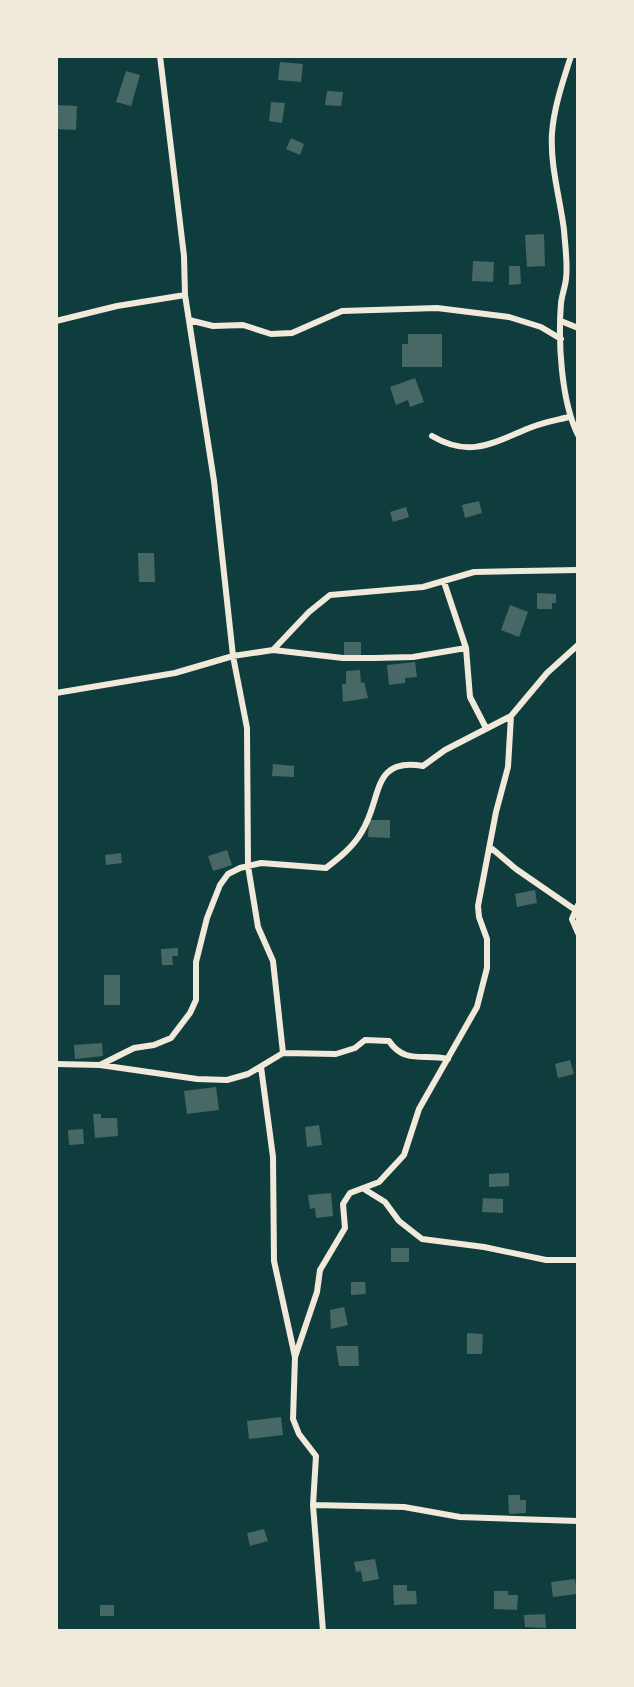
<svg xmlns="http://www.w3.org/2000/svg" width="634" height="1687" font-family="Karla,sans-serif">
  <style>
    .building { fill: #486865 }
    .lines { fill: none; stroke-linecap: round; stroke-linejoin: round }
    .minor { stroke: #f1e9da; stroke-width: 6 }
  </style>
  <rect width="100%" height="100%" fill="#0f3d3e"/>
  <path class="building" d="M280,62L303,64L301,82L278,80Z
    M126,71L140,75L131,106L116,102Z
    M327,91L343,92L341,106L325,105Z
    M271,102L285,103L282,123L269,121Z
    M56,105L77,106L76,130L56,129Z
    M291,138L304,144L300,155L286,149Z
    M544,234L545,266L527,267L525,235Z
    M473,261L494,262L493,282L472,281Z
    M509,266H520L521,284L509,285Z
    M408,334H442V367H402V344H408Z
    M415,378L424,402L410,407L408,400L396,405L390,387Z
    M479,501L482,513L465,518L462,505Z
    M406,507L409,517L393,522L390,512Z
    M138,553H154L155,582H139Z
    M537,593L556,594V603H552V609H537Z
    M510,605L528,612L519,637L501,630Z
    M344,642H361V656L344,657Z
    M415,662L417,677L405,678V683L389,685L387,665Z
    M360,670L361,683L364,682L368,698L343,702L342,684H346V671Z
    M273,764L294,766V777L272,776Z
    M369,820H390V838L368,837Z
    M227,850L232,865L213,871L208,856Z
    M121,853L122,863L106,865L105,855Z
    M535,890L537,903L517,907L515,894Z
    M178,948V956H172L173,965H162L161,949Z
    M104,975H120V1005H104Z
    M102,1043L103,1056L75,1059L74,1045Z
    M570,1060L574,1074L558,1078L555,1064Z
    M216,1087L219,1110L187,1114L184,1091Z
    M93,1114H101V1118H117L118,1136L95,1138Z
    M319,1125L322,1145L307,1147L305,1127Z
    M83,1129L84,1144L69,1145L68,1130Z
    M509,1173V1186L489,1187V1174Z
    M331,1193L333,1216L316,1218L315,1208L310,1209L308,1195Z
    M483,1198L503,1199V1213L482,1212Z
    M391,1248H409V1262H391Z
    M351,1282H365L366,1294L351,1295Z
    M344,1307L348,1325L331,1329L330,1310Z
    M467,1333L483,1334L482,1354H467Z
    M336,1346H358L359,1366H339Z
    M281,1417L283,1435L249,1439L247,1421Z
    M508,1495H520V1500H526V1513L509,1514Z
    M264,1529L268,1541L250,1546L247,1533Z
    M375,1559L379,1579L363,1582L361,1571L356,1572L354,1562Z
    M575,1579L577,1594L553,1597L551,1582Z
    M393,1585H407V1591H416L417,1604L394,1605Z
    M494,1591H508V1595H518L517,1610L494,1609Z
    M100,1605H114V1616H100Z
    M545,1614L546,1628L525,1627L524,1615Z"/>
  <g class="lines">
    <path class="minor" d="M571,56C563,81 554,107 552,133C550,166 560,198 564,230C565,245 568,264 566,279C565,287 562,295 561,303C558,341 561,401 578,435
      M189,320L213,326L243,325L271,334L292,333L342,311L437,308L509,317L541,327L561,339
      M56,321L117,306L185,295
      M561,321L578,328
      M432,436C471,459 494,442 532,427C544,422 557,420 569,417
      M444,582L466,648L470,697L486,728
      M273,650L309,612L330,595L423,587L474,572L578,570
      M56,693L175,673L233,656L214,481L185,295L184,256L160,56
      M490,847L516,869L574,909
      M578,905L572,919L578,933
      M283,1053L273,961L258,927L248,866L247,728L233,656L273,650L343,658H375L413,657L466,648
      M56,1064L100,1065L134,1048L154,1045L171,1038L190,1013L196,1000V962L207,918L220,885L228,874L240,868L261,863L326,868C339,858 353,847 361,833C383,799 370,757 423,766L445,750L511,716L547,673L578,645
      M100,1065L197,1079L227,1080L248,1074L283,1053L336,1054L355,1048L365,1040L389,1041C405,1065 425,1053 448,1059
      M261,1067L273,1157L274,1261L295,1357L293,1419L299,1434L316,1456L313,1505L323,1631
      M364,1189L385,1202L399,1221L422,1239L484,1247L546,1260H578
      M295,1357L317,1292L320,1270L345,1228L343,1204L350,1193L379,1182L404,1155L419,1109L477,1007L487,968V939L479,917L478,906L496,812L508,767L511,716
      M313,1505L404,1507L460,1517L578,1521"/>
  </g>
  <rect width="634" height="1687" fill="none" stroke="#f1e9da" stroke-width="116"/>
</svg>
